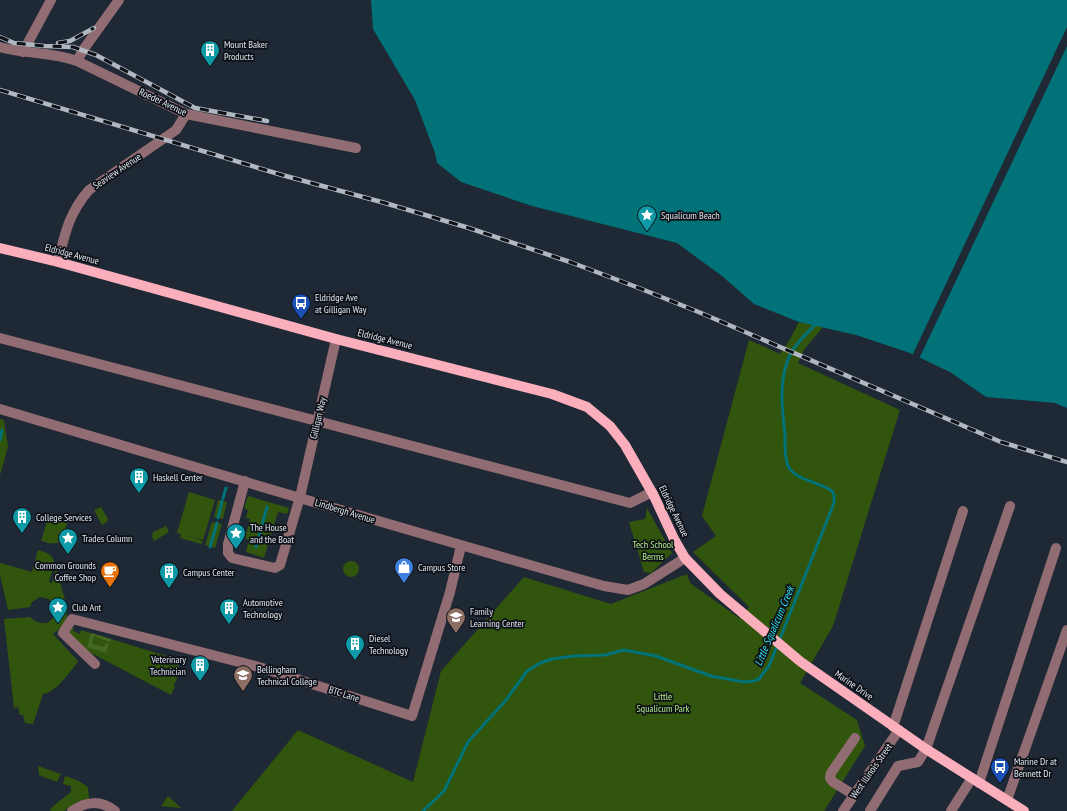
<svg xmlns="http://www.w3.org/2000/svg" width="1067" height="811" font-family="'PT Sans Narrow',sans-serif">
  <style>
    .green { fill: #31550c }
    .forest { fill: #446924 }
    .water { fill: #007278 }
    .pier { fill: #1f2935 }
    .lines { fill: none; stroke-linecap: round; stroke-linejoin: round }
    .stream { stroke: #007278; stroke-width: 3 }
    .minor { stroke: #916c72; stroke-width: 10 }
    .major { stroke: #fbaebc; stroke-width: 10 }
    .rail-casing { stroke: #b1b8c1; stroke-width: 4.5 }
    .rail { stroke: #0d1117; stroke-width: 3; stroke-dasharray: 9; stroke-linecap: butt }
    .labels { text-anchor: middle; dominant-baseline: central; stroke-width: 3.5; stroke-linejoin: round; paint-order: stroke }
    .poi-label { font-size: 10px; fill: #dfe5ee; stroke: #0d1117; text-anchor: start }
    .street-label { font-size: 10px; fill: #dfe5ee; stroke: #0d1117 }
    .park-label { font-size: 10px; fill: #b4eb8b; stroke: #0d1117 }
    .water-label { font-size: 11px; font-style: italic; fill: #2ae5f0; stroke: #0d1117 }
  </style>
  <rect width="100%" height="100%" fill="#1f2935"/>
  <path class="green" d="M799,322L823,327L804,350L798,363L900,410L833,626L800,683L857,720L865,746L824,811H232L298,730L413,782L441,671L524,577L611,604L687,574L690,583L739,618L749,607L693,552L716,536L702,516L749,340L780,354L789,341Z
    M0,419L4,420L8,447L0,475Z
    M189,492L215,500L203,540L188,536L203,541L201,544L180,538L181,534L177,533Z
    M248,496L289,508L287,514L278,512L264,558L246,552L249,540L245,538L250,519L246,518L248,510L244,508Z
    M218,500L227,502L223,519L214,517Z
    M101,507L108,519L107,522L102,525L94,510Z
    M647,508L672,553L651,573L644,572L629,522L645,519Z
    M48,518L67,523L62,540C55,546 49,543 41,541Z
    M212,522L222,524L215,548L205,545Z
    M166,526L169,532L154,541L152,536L153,532Z
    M38,550C61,556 54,565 49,582L52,583L56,567L66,604L55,606L49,599L40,597L32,602L30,607L8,610L0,575V563L32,572Z
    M343 569a8 8 0 1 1 16 0a8 8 0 1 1-16 0Z
    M55,613H67C67,623 60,629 53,634L78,661L77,663C70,672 55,693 43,694L33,724L25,723L23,715H20L18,707L14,708L4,619L30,617C38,625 51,627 55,613Z
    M70,628H74L73,631L80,634L81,630L180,660L176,682H175L174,685L175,686L171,695L91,653L68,635Z
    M38,766L61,774L57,782L39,775Z
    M65,776L77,780L88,787L89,799L77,802L64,811H50L52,807L71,792V786L63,784Z
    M168,796L180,807V808L161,806Z"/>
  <path class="forest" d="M91,633L111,639L110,642L94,636L92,644L104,647L106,643L109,644L106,653L87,647Z"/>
  <path class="water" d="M371,0H1067V408L1055,403L986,397L950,372L910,353L856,335L799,322L754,304L722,276L677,243L532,206L461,182L437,163L435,153L415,100L373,29Z"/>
  <path class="pier" d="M1067,27V46L919,359L912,356Z"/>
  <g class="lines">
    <path class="stream" d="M0,440L2,430
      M223,498L226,488
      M218,518L222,501
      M210,547L217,523
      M256,547L267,507
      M423,811L444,791L468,742L506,700L527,671L540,663L552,659L574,656L605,655L624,650L656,656L711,676L744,682L754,681L759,679L769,666L834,503V495L832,491C821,483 797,480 789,468C784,459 785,445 785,435C782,408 778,378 791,353C797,342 806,334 815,325"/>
    <path class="minor" d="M0,47C26,54 52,52 77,61L186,114L356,148
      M23,52L51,0
      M77,61L83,50L119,0
      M58,262C65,233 69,213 89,190L176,130L186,114
      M0,338L630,503L652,492
      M0,409C201,469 402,529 604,586L628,590L644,584L685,558
      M245,481L228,544V553L232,558L275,568L280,565L300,497L336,339
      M95,664L63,633L72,619L259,667L412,716L450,592L461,546
      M893,727L963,511
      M979,783L1056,548
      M854,795L833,782L830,778L831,773L855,738
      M1007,800L1067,630
      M72,811C86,801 101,800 115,811
      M843,811L899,730
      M870,811L898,766L918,762L926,749L1010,506
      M951,811L972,778"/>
    <path class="major" d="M0,248L58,262L336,339L552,394L587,407L610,426L625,445L654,496L674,539L685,558L720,594L801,662L926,749L1024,811"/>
    <defs>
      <path id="rail" d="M0,37L14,43L44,46L73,47L96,55L195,108L267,121
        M58,43L70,41L94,28
        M0,90L282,175L385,203L469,228L570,262L639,288L701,313L1001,442L1067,462"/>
    </defs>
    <use href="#rail" class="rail-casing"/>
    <use href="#rail" class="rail"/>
  </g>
  <defs>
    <symbol id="building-pin" viewBox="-11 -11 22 30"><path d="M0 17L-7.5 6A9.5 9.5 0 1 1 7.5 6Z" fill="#0f9aa8" stroke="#0d1117"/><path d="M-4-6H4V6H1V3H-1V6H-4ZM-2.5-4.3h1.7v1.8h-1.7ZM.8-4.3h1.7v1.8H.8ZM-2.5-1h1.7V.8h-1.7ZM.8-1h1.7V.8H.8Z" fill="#fff"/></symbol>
    <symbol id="sight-pin" viewBox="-11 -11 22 30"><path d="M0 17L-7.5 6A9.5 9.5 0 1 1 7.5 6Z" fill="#0f9aa8" stroke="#0d1117"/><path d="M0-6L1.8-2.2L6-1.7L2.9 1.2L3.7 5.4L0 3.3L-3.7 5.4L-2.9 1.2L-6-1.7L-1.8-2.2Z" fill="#fff"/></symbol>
    <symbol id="bus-pin" viewBox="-11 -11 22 30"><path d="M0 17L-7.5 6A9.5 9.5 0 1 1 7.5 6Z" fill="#1a4fb4" stroke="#0d1117"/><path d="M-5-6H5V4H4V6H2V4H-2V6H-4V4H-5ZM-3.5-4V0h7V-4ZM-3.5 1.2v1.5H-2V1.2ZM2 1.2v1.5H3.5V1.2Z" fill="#fff"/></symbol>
    <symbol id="shop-pin" viewBox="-11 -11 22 30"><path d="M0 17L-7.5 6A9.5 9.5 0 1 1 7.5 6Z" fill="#3f7fe0" stroke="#0d1117"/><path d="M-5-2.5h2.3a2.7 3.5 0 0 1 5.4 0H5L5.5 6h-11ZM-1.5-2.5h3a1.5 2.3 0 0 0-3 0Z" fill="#fff"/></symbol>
    <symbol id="cafe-pin" viewBox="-11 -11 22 30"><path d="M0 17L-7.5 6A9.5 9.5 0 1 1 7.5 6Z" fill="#e8710a" stroke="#0d1117"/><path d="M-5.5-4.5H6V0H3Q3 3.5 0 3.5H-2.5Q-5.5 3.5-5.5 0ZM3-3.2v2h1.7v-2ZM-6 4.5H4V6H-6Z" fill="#fff"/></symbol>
    <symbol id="university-pin" viewBox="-11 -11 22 30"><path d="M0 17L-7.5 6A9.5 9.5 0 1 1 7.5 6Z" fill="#8d6e63" stroke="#0d1117"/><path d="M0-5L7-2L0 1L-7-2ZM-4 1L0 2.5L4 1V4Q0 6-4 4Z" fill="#fff"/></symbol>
  </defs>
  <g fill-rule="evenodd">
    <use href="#building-pin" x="199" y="39" width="22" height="30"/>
    <use href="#sight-pin" x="636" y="204" width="22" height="30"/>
    <use href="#bus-pin" x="290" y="292" width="22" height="30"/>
    <use href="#building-pin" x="128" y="466" width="22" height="30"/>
    <use href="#building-pin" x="11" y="506" width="22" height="30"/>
    <use href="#sight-pin" x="225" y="522" width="22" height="30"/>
    <use href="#sight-pin" x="57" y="527" width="22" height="30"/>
    <use href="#shop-pin" x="393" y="556" width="22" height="30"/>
    <use href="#cafe-pin" x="99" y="560" width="22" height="30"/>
    <use href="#building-pin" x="158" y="561" width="22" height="30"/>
    <use href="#sight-pin" x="47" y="596" width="22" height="30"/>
    <use href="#building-pin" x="218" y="597" width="22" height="30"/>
    <use href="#university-pin" x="445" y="606" width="22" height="30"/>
    <use href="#building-pin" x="344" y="633" width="22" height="30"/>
    <use href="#building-pin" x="189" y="654" width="22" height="30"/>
    <use href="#university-pin" x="232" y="664" width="22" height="30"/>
    <use href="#bus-pin" x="989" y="756" width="22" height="30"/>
  </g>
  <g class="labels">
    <g class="poi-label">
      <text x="224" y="44">Mount Baker<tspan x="224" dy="12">Products</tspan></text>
      <text x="661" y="215">Squalicum Beach</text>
      <text x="315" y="297">Eldridge Ave<tspan x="315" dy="12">at Gilligan Way</tspan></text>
      <text x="153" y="477">Haskell Center</text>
      <text x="36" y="517">College Services</text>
      <text x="250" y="527">The House<tspan x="250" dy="12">and the Boat</tspan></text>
      <text x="82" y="538">Trades Column</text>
      <text x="96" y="565" text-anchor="end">Common Grounds<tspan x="96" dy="12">Coffee Shop</tspan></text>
      <text x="418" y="567">Campus Store</text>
      <text x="183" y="572">Campus Center</text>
      <text x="243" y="602">Automotive<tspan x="243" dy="12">Technology</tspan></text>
      <text x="72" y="607">Club Ant</text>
      <text x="470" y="611">Family<tspan x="470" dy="12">Learning Center</tspan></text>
      <text x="369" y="638">Diesel<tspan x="369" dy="12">Technology</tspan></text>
      <text x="186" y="659" text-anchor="end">Veterinary<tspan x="186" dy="12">Technician</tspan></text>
      <text x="257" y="669">Bellingham<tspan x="257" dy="12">Technical College</tspan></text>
      <text x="1014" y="761">Marine Dr at<tspan x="1014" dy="12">Bennett Dr</tspan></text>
    </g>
    <g class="street-label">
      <text transform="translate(163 102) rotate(25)">Roeder Avenue</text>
      <text transform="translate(117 171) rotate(-34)">Seaview Avenue</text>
      <text transform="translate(72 254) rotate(15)">Eldridge Avenue</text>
      <text transform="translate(385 339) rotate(14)">Eldridge Avenue</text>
      <text transform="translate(318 418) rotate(-77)">Gilligan Way</text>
      <text transform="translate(345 511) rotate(17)">Lindbergh Avenue</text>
      <text transform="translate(674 511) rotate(64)">Eldridge Avenue</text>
      <text transform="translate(854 685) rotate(35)">Marine Drive</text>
      <text transform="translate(344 694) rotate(18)">BTC Lane</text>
      <text transform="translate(871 771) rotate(-55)">West Illinois Street</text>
    </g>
    <g class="park-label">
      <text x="653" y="544">Tech School<tspan x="653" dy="12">Berms</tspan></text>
      <text x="663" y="696">Little<tspan x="663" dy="12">Squalicum Park</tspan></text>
    </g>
    <g class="water-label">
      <text transform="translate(774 626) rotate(-67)">Little Squalicum Creek</text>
    </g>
  </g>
</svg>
